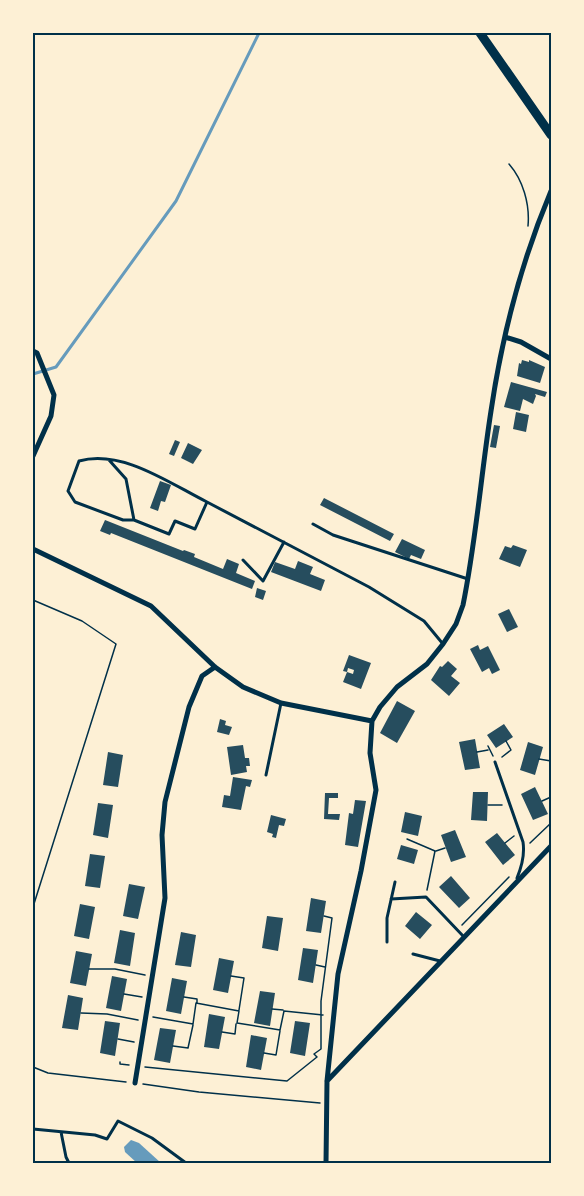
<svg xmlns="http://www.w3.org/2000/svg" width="584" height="1196" font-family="Manrope,sans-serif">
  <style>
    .water { fill: #669bbc }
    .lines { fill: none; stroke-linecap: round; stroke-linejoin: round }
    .stream { stroke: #669bbc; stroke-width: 3 }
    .building { fill: #264d5e }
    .path { stroke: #003049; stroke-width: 1.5 }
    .service { stroke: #003049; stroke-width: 3 }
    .minor { stroke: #003049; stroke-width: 5 }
    .trunk { stroke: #003049; stroke-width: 9 }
    .neatline { fill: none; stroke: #003049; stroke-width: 2 }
  </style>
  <rect width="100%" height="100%" fill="#fdf0d5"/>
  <path class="water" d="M131,1140L139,1143L161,1163H137L125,1152L124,1147Z"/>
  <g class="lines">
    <path class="stream" d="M33,374L56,367L176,201L259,33"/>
  </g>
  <path class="building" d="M522,360L529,362V360L545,367L540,383L517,376L519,363L521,364Z
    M511,382L547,392L545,397L535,394L536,396L533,404L523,399L520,411L504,407Z
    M516,412L529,415L526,432L513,429Z
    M494,425L500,426L496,448L490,447Z
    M175,440L180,442L174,456L169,454Z
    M188,443L202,450L193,464L181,458Z
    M160,481L171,485L165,502L161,501L158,511L150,508Z
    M324,498L394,534L390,541L320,505Z
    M105,520L183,551L184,550L195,554L194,557L223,569L227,559L239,564L236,573L255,581L252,589L111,533L110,535L100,531Z
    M402,539L425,550L421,559L411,555L409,559L395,552Z
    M513,545L527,550L520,567L499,559L505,546L511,548Z
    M298,561L313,567L310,574L325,580L321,591L271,572L275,562L295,569Z
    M257,588L266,591L263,600L255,597Z
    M509,609L518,627L507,632L498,614Z
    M478,645L480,650L488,646L500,670L492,674L489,668L482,672L470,649Z
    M349,655L371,663L361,689L343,682L347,672L353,674L354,670L348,668L347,672L343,671Z
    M448,661L457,669L451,676L460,683L449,696L431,680L440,666L442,667Z
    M397,701L415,711L397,743L380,733Z
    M220,719L226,721L225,725L232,727L229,735L217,732Z
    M504,724L513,737L496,748L487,735Z
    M475,739L480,768L465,770L459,742Z
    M528,742L543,747L535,775L520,770Z
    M243,745L245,758H249L250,766H246L247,772L231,775L227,747Z
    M108,752L123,755L118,787L103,785Z
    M233,777L252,780L250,787L246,786L241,810L222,807L224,795L230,796Z
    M535,787L548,814L533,820L521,794Z
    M473,792H488L487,821L471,820Z
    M325,793H338V798H329L328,814H340L339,820L324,819Z
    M355,800L366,801L358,847L345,845L349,813L353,814Z
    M98,803L113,805L108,838L93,835Z
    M405,812L422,816L418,836L401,832Z
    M271,815L286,819L284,826L279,825L276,838L272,837L273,834L267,832Z
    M455,830L466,857L451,862L441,835Z
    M497,833L515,855L503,865L485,842Z
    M401,845L418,850L414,864L397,859Z
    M90,854L105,856L100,888L85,886Z
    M451,876L470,898L459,908L439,887Z
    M129,884L145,887L138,919L123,916Z
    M311,898L326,901L321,933L306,931Z
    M80,904L95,907L89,939L74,936Z
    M416,912L432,925L420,939L405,926Z
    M267,916L283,918L278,951L262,948Z
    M120,930L135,933L130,966L114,963Z
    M181,932L196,935L191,967L175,965Z
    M303,948L318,950L313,983L298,980Z
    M76,951L92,954L86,986L70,983Z
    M219,958L234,961L228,993L213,990Z
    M112,976L127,979L121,1011L106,1008Z
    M172,978L187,981L181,1014L166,1011Z
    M260,991L275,993L270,1026L254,1023Z
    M68,995L83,998L78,1030L62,1028Z
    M209,1014L225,1017L219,1049L204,1047Z
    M105,1021L120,1023L115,1056L100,1053Z
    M295,1021L310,1023L305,1056L290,1053Z
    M160,1028L176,1030L170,1063L154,1060Z
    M251,1035L267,1038L261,1070L246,1067Z"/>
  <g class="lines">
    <path class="path" d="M509,164C523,180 530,204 528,226
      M33,600L82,621L116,644L33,907
      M488,746L493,756
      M477,752L488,750
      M502,757L511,750L506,741
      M539,759L551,761V764
      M542,801L551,797
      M488,805H502
      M407,839L435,851L427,890
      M505,843L514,836
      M530,843L551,823
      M436,851L445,848
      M462,925L509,877
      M316,965L325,967
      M89,969H115L145,975
      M231,976L244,978L239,1010
      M124,994L142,997
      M184,997L197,999V1003
      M272,1009L283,1010
      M81,1013L107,1014L138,1020
      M153,1017L193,1024L196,1003L239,1011L237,1023L280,1030L284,1011L323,1015
      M222,1032L235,1034L236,1024
      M118,1039L134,1042
      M173,1046L188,1048L193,1025
      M264,1053L276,1055L280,1031
      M120,1062V1064L129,1065
      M33,1067L48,1073L126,1082
      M145,1067L287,1081L317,1057L314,1054L321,1049V1001L332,918L324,916
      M143,1084L199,1092L320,1103"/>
    <path class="service" d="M109,460L126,479L134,520
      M207,502C169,483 122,449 79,461L68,491L75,502L123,520H134L169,534L175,521L195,529L207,502L369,587L424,621L443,644
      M313,524L333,535L468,579
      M243,560L263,581L284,542
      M495,762L523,842C525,855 522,866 517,878
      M266,775L281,703
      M391,899L426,897L464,937
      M387,942V918L395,882
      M413,954L440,961
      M33,1129L95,1135L107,1139L118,1121L152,1138L186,1163
      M61,1132L66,1157L69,1163"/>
    <path class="minor" d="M505,337L521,342L551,359
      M33,351L37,353L54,395L51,416L33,456
      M33,549L151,606L215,667L243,687L281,703L372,721
      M327,1081L551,846
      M135,1083L165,898L162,835L165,802L189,707L202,676L215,667
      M326,1163L327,1081L338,974L361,871L376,790L370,753L372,721L380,707L397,687L427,664L443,644L456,624L463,605C476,541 481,475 491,411C502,336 522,260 551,191"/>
    <path class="trunk" d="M480,33L551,135"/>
  </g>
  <rect width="584" height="1196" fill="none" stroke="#fdf0d5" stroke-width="69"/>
  <rect x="34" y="34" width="516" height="1128" class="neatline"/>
</svg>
